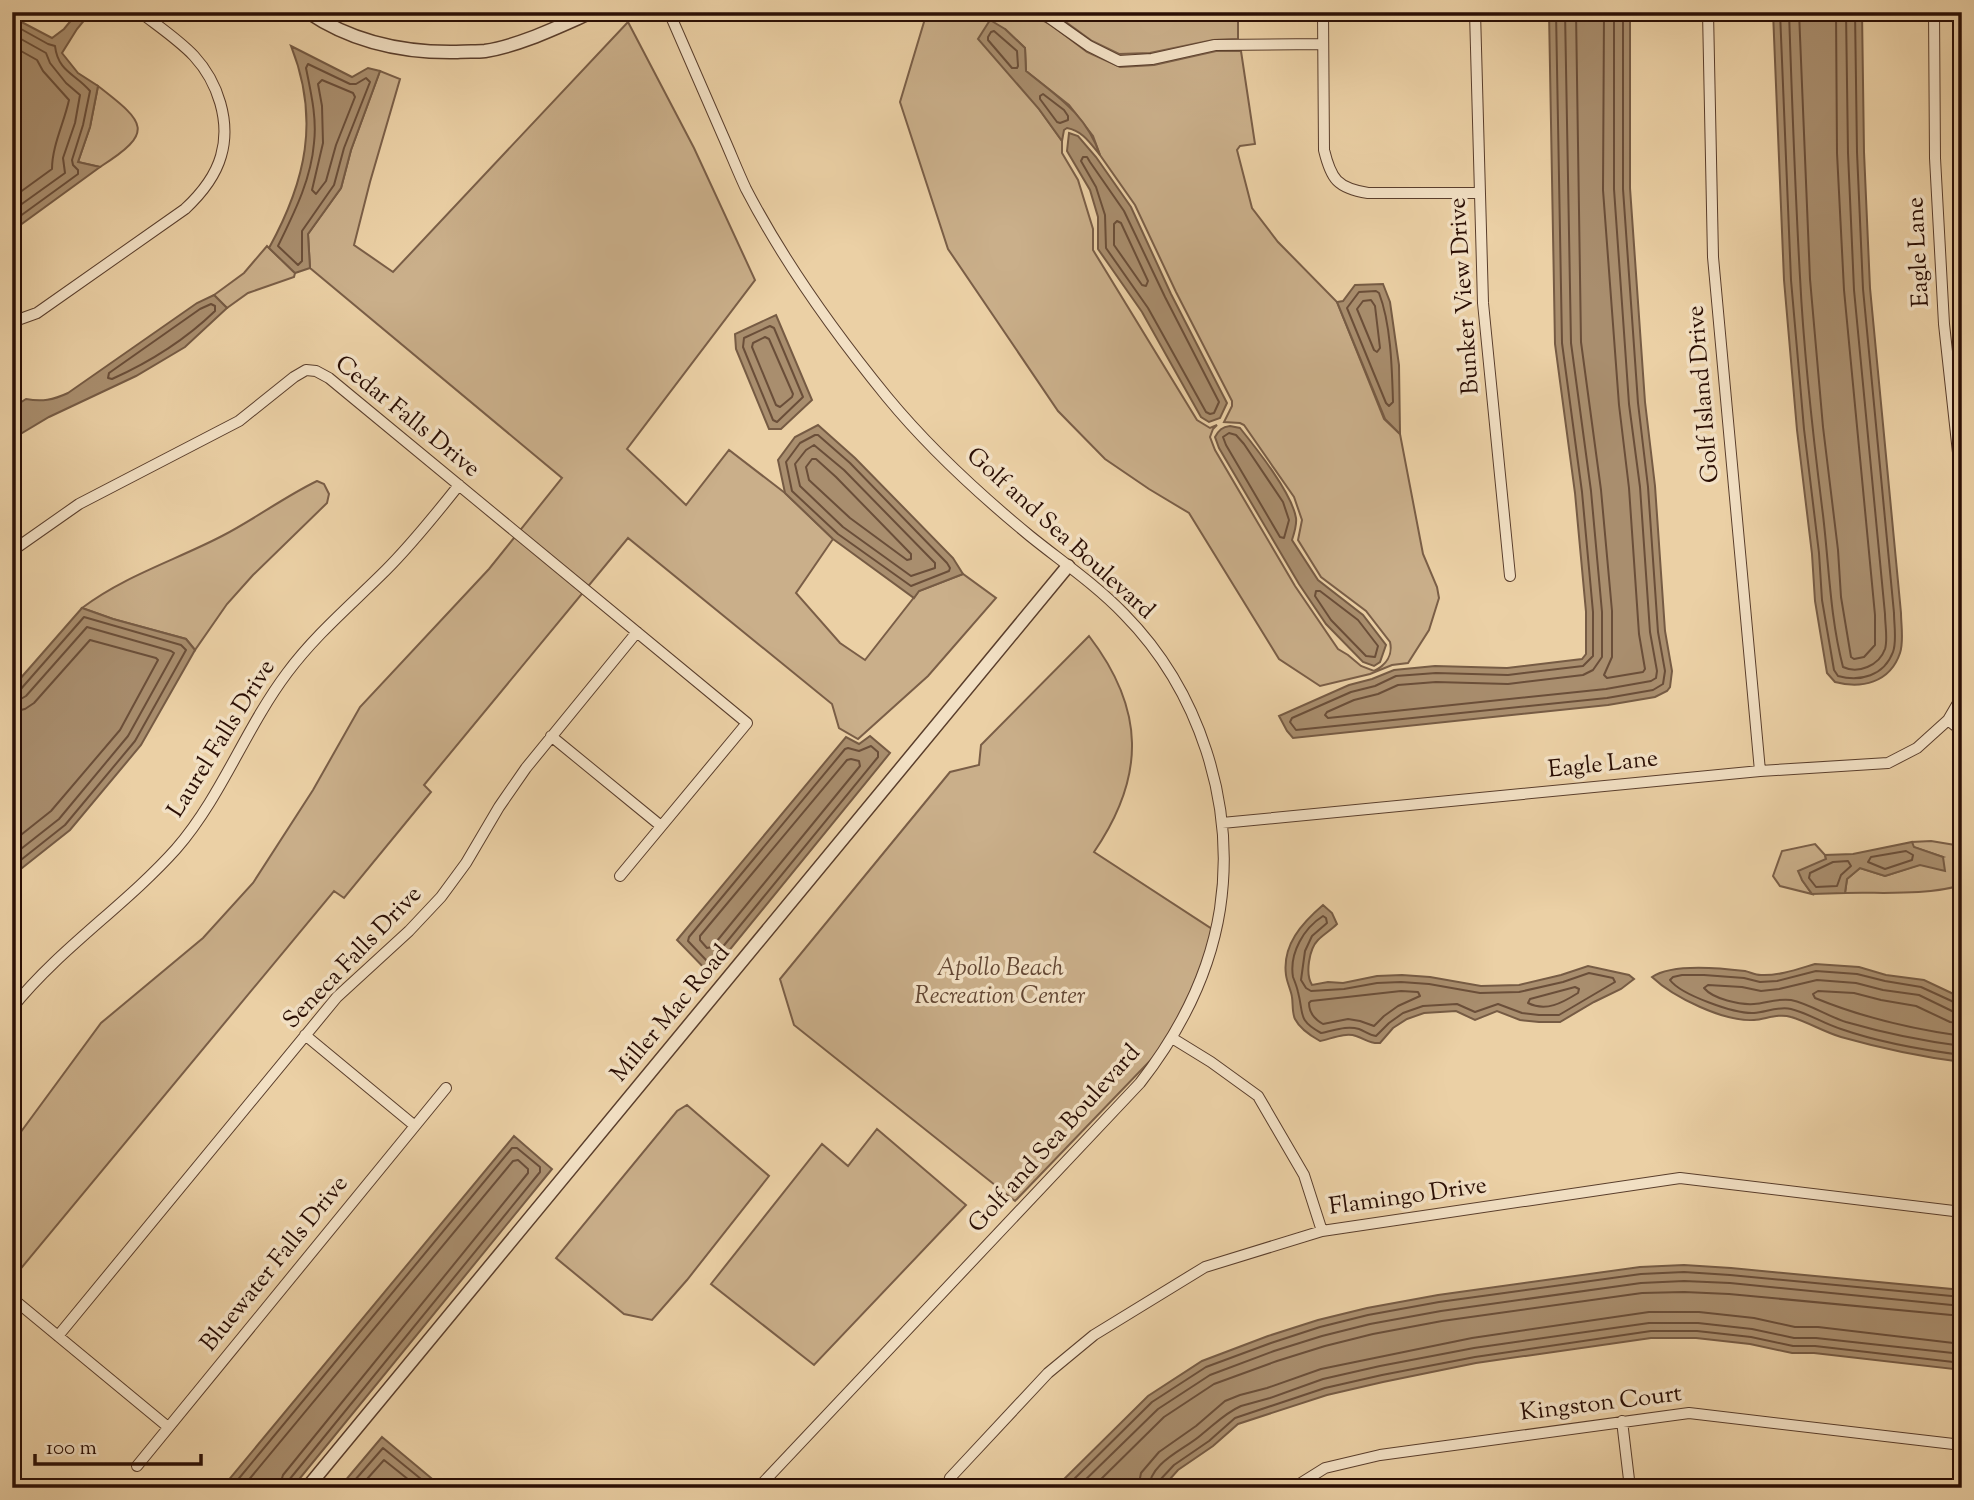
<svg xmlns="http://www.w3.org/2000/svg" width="1974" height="1500" font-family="'Sorts Mill Goudy',serif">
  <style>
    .green { fill: #caaf8a; stroke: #7a5e47; stroke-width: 2; fill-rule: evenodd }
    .water { fill: #a98e6e; stroke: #765b44; stroke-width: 2 }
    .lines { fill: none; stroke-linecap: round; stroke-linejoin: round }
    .shore { stroke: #6a4e39; stroke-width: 2 }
    .minor-casing { stroke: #5a3e2c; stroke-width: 12 }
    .tertiary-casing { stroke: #5a3e2c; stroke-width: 15 }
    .minor { stroke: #f2e0c4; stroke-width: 10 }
    .tertiary { stroke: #f2e0c4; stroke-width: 12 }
    .labels { text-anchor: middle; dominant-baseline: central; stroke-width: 7; stroke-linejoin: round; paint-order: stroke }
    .street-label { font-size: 24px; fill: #2a0e04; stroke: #f2e0c4 }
    .park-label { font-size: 24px; font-style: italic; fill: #624633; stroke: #f2e0c4 }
  </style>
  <rect width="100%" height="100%" fill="#ebd0a5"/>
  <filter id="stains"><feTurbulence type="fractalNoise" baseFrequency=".00286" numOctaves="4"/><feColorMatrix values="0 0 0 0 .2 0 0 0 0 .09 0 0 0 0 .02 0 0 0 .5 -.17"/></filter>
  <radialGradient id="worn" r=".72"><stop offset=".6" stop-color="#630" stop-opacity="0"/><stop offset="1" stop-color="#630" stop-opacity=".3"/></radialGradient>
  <path class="green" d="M927,12H1026L1050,24L1087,52L1120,67L1154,65L1216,51H1241L1255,144L1240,146L1237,150L1252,208L1278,242L1337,302L1384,419L1400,434L1423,554L1437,587L1439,598L1429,630L1408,663L1392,665L1370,674L1320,686L1279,659L1189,513L1149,489L1105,459L1058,411L948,249L900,102ZM1005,29L1025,48L1026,71L1069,105L1093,136L1100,155L1135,205L1176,292L1232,401V406L1224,422L1240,423L1244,425L1294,497L1302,520L1298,540L1321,577L1366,611L1390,642C1393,655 1386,665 1374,671L1361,666L1348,655L1338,649L1295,586L1215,450L1210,437L1213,429L1217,425L1210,428L1197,420L1093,250V229L1078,180L1062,153V141L1039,109Z
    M1052,12H1238V39L1213,40L1150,53L1119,54L1092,41Z
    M628,22L694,148L755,280L627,449L686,505L729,450L785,493L833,539L796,593L840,643L865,660L919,591L963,574L996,598L928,676L858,739L839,728L832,704L628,538L424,785L431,792L344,898L334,891L13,1278L12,1144L101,1023L203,938L253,883L313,790L360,707L489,569L562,478L310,268L308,234L341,188L351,150L380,71L400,79L370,182L354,245L393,272Z
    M98,86C146,123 155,132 100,167L78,162L90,127Z
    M267,246L295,273L294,277L248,293L227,308L214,295L244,273Z
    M317,481L324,484L329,494L327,503L253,575L227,604L195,650L186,639L113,619L82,608C124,576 176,560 222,536C255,519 284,497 317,481Z
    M1089,636C1145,709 1146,776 1094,852L1215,931L1172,1038L1015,1201L794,1025L780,979L950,772L979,765L981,745Z
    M1931,841L1955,845L1962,848V885C1925,896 1883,892 1845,893L1847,879L1860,868L1885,876L1943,857L1913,847L1912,842Z
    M1815,844L1825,855L1826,859L1802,880L1812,894L1780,886L1773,876L1782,851Z
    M687,1105L769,1176L687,1280L652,1320L624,1314L556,1258L677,1111Z
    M877,1129L966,1205L814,1365L711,1284L822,1144L848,1166Z"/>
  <path class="water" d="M78,12H91L77,29L62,53L78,73L98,86L90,127L78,162L100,167L12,231V17L52,38L64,29Z
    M1549,12H1630V188L1645,402L1655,486L1665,631L1672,671L1670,687L1667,691L1655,697L1608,705L1293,738L1287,731L1279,716L1349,685L1372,679L1394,670L1435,666L1507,668L1582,659L1586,654V612L1575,493L1555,344Z
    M1773,12H1862L1864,152L1870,288L1901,613C1901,625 1904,641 1900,653C1890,683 1861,689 1835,682L1827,673L1815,601L1812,554L1797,430L1784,280Z
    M990,20L1005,29L1025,48L1026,71C1058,97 1086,114 1100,155C1090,143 1083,131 1067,128L1064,130L1062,141L1039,109L978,39Z
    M291,46L352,77L368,68L380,71L351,150L341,188L308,234L310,268L295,273L269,248C306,181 320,119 291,46Z
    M1069,133L1078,136L1096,157L1131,207L1171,294L1227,403L1220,418L1209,422L1201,417L1142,312L1098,249V217L1090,190L1067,151Z
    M1383,284L1390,302L1399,365L1400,434L1385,419L1337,302L1343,301L1355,285Z
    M214,295L227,308L185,347L136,376L49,417L12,439V408L26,399C42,402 53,400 68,393L197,303Z
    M776,315L812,400L781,429H769L736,349L735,334Z
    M818,425L855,458L953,558L963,574L919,591L914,598L833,539L785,493L778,460L795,437Z
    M1230,426L1240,428C1256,448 1292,493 1296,518C1297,525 1294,534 1292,540L1318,580L1363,615L1386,645L1380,662L1374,666L1363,662L1326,624L1299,584L1219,448L1215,437C1219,430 1222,427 1230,426Z
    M82,608L113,619L186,639L195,650L141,745L70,830L12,876V688Z
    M870,736L890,753L710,974L677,940L846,737L859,744Z
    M1912,842L1914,847L1943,857L1945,871L1920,865L1885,876L1860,868L1847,879L1845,893L1812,894L1802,880L1798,871L1826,859L1825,855L1853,854Z
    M1323,905L1332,913L1337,924C1331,930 1324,934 1318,940C1309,949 1305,974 1312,985L1328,982L1343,983L1377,976L1402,975L1430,977L1481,986L1519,985L1561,975L1588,966L1629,975L1634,979L1621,989L1594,1002L1560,1022H1539L1520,1020L1497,1011L1475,1020L1456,1011L1424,1013L1407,1019L1393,1028L1380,1043C1369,1044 1366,1039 1356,1036C1345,1032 1331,1039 1320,1041C1311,1036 1300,1029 1295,1019C1292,1013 1293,1003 1292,997C1291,990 1287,983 1286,975C1282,945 1302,923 1323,905Z
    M1815,964L1859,967L1886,975L1924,980L1962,998V1062C1921,1057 1880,1048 1841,1037C1824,1032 1808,1022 1791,1017C1779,1013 1766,1019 1754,1020C1724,1022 1673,997 1652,977C1672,963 1721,968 1745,971C1750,972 1755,975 1761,975C1779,976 1798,969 1815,964Z
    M514,1136L552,1169L292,1488H222Z
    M1684,1265L1731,1268L1962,1290V1370L1814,1353H1792L1750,1344L1696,1338H1651L1476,1363L1383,1382L1327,1395L1238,1424L1213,1446L1178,1470L1162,1488H1055L1148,1396L1202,1361L1268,1336L1318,1320L1367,1308L1438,1295L1640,1267Z
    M382,1437L443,1488H339Z"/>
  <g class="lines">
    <path class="shore" d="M1556,12L1562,343L1582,492L1593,612V656L1583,666L1508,675L1436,673L1396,676L1375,686L1351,692L1292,718L1290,722L1296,730L1607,698L1653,690L1663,684L1665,671L1658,632L1648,487L1638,403L1623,189V12
      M1565,12L1571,343L1591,491L1602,612V657L1593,670L1583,675L1508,684L1436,682L1398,685L1378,694L1354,700L1327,712L1325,715L1328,718L1606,689L1651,681L1656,678L1657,671L1650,632L1640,487L1629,404L1614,189V12
      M1576,12L1581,342L1601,490L1612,611V657L1604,675L1607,678L1643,672L1645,669L1639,634L1629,488L1619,405L1603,190L1604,12
      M1780,12L1791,280L1804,429L1819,553L1822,600L1834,670L1838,676C1860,682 1884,676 1893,652C1897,641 1894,625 1894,613L1863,289L1857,152L1855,12
      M1789,12C1792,101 1795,189 1800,277C1804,357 1813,436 1823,515C1829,565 1830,617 1843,667C1858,674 1879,666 1885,649C1888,639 1885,625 1885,614L1854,290L1848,153L1846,12
      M1799,12L1810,279L1823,427L1838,550L1841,597L1851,657L1854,659L1864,657L1875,645V615L1844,290L1837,153L1836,12
      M12,24L48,44L55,46C58,72 76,74 90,91L83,125L72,160L73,165L78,170V174L12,222
      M991,32L994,31L1017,51L1018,66L1017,68H1012L988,40V37Z
      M12,34L46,53L50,63L66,83L80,95L75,123L63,158L65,173L12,211
      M12,46L37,60L43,71L69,100C64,123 52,146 52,169L12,198
      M308,64L350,84H356L366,78L370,82L344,148L334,185L302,231V261L298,265L278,246C294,213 311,180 314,143C317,118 311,93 306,68Z
      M322,80L353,93L355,97L336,145L326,181L316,194L312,190L323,143L322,106L318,84Z
      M1043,94L1064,110L1068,116V120L1060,123L1057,122L1040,99V96Z
      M1083,157H1087L1090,162L1124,211L1165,297L1219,402L1214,413L1210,414L1206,412L1148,308L1106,248L1105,215L1096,187L1081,161Z
      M1117,221L1121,223L1148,281L1146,286L1142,285L1114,245V224Z
      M1376,291L1379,293C1391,324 1392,369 1393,402L1389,406L1386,403L1347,308L1359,292Z
      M1371,300L1375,306L1380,348L1377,352L1374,350L1357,309L1363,301Z
      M211,304L215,306V311C185,340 150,362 112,379L108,378L109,373L200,309Z
      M770,326L774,328L803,397L777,422L773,420L743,347L744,338Z
      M765,337L769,339L793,394L792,397L780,407L776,405L752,347L753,343Z
      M1229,433L1236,435L1244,444L1283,502L1289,520L1284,538L1280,537L1226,445L1223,437Z
      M815,435H818L850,463L947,563L950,568L949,571L911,586L838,534L792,491L786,462L800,443Z
      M814,445L844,470L935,563V568L911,576L843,527L800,486L795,464L806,450Z
      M812,459H816L836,477L911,554V559L907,560L850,518L809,480L806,467Z
      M1316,591H1320L1358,620L1378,646L1375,657L1366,656L1331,620L1315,596Z
      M12,692L20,690L84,617L181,645L186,650L135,741L65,825L12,867
      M12,701L19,700L26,696L87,627L171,651L174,653L128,736L59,819L12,856
      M12,712L25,709L34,703L90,640L156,658L158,660L120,730L51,811L12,842
      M871,746L878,752V757L712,960L707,961L688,941L689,937L845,749L848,748L859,751Z
      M851,759L859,761L860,766L712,947L707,948L700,940V936L847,760Z
      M1906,851L1913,855L1912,860L1885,869L1868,862L1871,857Z
      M1848,861L1851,866L1841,875L1837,886L1816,887L1809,878L1810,873L1833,862Z
      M1323,916L1326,918L1327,923L1312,936L1305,951L1301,980L1306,988L1311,991L1344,989L1377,983L1401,982L1429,984L1480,993L1519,992L1563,982L1589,973L1613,978L1615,982L1559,1015H1539L1522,1013L1498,1004L1475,1012L1457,1004L1423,1006L1403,1013L1389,1023L1376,1036C1369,1035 1365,1031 1359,1029C1346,1025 1333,1031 1321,1033C1297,1020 1304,1014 1298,992C1297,987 1295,982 1293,977C1289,953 1304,928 1323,916Z
      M1575,987L1579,989L1578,993C1562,1003 1546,1012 1528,1003L1530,999Z
      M1401,991L1418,992L1420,996L1398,1006L1384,1016L1374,1026L1360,1021L1348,1019L1323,1024C1314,1019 1309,1013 1309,1003L1311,1001Z
      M1962,1004L1956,1003L1921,987L1885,981L1857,974L1816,971L1777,981L1760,982L1744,978L1704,975H1682L1673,977L1670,980C1681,995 1735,1014 1754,1013C1766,1012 1779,1006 1791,1009C1808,1013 1824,1024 1841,1029C1878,1042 1923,1050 1962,1055
      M1962,1013L1954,1012L1919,995L1883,990L1856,983L1817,980L1779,989L1761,991L1742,987L1708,985L1704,988C1713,999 1740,1005 1754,1004C1766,1003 1778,998 1791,1000C1810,1004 1827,1016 1846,1022C1884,1033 1923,1041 1962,1046
      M1962,1023L1950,1022L1916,1006L1881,1000L1854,993L1818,991L1813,994L1815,998C1861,1017 1912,1029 1962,1036
      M231,1488L512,1148H517L540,1167V1172L289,1480L287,1488
      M242,1488L513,1161L518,1160L528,1169V1173L283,1475L279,1488
      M348,1488L383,1448L432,1488
      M359,1488L384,1460L419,1488
      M1065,1488L1152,1402L1206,1367L1271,1343L1320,1327L1368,1315L1439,1302L1641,1274L1684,1272L1730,1275L1962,1297
      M1077,1488L1158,1409L1210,1375L1274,1351L1322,1336L1370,1324L1441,1311L1641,1283L1684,1281L1730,1283L1962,1306
      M1092,1488L1164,1417L1214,1384L1277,1361L1325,1346L1373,1334L1442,1321L1642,1293L1684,1292L1729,1294L1962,1316
      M1138,1488L1141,1473L1159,1452L1196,1426L1225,1401L1240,1395L1267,1388L1321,1369L1472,1338L1649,1312H1699L1754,1318L1795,1327H1818L1962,1344
      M1149,1488C1150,1462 1184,1450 1201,1435C1215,1424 1225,1413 1241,1406L1270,1398L1323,1379L1380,1366L1474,1348L1649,1323H1698L1752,1329L1794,1338H1816L1962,1354
      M1157,1488L1159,1481L1174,1465L1209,1441L1235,1418L1325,1388L1382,1375L1475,1357L1651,1331H1697L1751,1337L1793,1346H1815L1962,1363"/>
    <defs>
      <path id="minor" d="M669,12C687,54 705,95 723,136C731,154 738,172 746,189C785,264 834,332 887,397C929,448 979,494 1030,536C1061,561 1096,585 1124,614C1199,690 1236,803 1220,909C1210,973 1179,1033 1140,1083L758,1488
        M1041,12L1089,46L1119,61L1152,59L1215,45L1323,44
        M1323,12L1324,150C1331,179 1337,188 1368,193H1479
        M1475,12L1483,303L1510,576
        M1708,12L1713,257L1760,771
        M1934,12L1935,158L1944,324L1962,489
        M12,322L37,313L185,209C200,195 215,177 221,156C231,122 218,82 194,56C179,40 158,26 140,12
        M12,551L79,504L239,421L294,377L306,370L316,371L329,378L747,723L620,876
        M1948,720L1962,731
        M551,736L661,826
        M1222,823L1760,771L1888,763L1917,748L1948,720L1962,696
        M12,1008C60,948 125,906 176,849C222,796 245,729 287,673C316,634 352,604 386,570C412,544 436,514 459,485
        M305,1035L415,1126
        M1172,1038L1211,1062L1258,1096L1304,1175L1322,1231
        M12,1298L168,1427
        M58,1336L337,997L409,931L441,897L466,863L499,807L526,768L637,632
        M1622,1421L1630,1488
        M137,1466L446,1088
        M947,1488L950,1478L1048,1373L1094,1335L1205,1267L1322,1231L1680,1178L1962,1212
        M1293,1488L1325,1468L1380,1455L1689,1413L1962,1445"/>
      <path id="tertiary" d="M308,12C352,42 405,53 457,52C466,51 476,52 485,51C519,46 560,26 592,12
        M307,1488L1068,566"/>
    </defs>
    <use href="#minor" class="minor-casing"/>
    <use href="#tertiary" class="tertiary-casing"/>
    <use href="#minor" class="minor"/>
    <use href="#tertiary" class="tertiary"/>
  </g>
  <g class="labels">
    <g class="street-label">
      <text transform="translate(1919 252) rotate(-93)">Eagle Lane</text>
      <text transform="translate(1465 296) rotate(-94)">Bunker View Drive</text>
      <text transform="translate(1704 394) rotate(-95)">Golf Island Drive</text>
      <text transform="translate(407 417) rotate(39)">Cedar Falls Drive</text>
      <text transform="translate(1060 534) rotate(42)">Golf and Sea Boulevard</text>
      <text transform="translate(222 739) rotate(-58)">Laurel Falls Drive</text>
      <text transform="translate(1603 765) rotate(-6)">Eagle Lane</text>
      <text transform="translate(353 958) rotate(-46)">Seneca Falls Drive</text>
      <text transform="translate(671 1014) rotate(-50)">Miller Mac Road</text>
      <text transform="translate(1055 1139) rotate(-48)">Golf and Sea Boulevard</text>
      <text transform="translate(1408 1197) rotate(-8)">Flamingo Drive</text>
      <text transform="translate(275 1264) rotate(-51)">Bluewater Falls Drive</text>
      <text transform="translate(1601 1404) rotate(-7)">Kingston Court</text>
    </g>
    <g class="park-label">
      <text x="1000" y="969">Apollo Beach<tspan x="1000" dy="28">Recreation Center</tspan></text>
    </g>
  </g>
  <rect width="1974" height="1500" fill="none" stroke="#ebd0a5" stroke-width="42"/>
  <rect x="14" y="14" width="1946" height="1472" fill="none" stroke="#2a0e04" stroke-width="3.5"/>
  <rect x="21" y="21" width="1932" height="1458" fill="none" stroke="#2a0e04" stroke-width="2"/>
  <path d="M35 1454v10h166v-10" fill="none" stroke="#2a0e04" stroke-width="3.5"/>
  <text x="46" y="1454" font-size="21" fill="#2a0e04" stroke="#f2e0c4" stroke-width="5" paint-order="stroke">100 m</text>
  <rect width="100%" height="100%" filter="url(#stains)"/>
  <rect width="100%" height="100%" fill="url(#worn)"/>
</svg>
